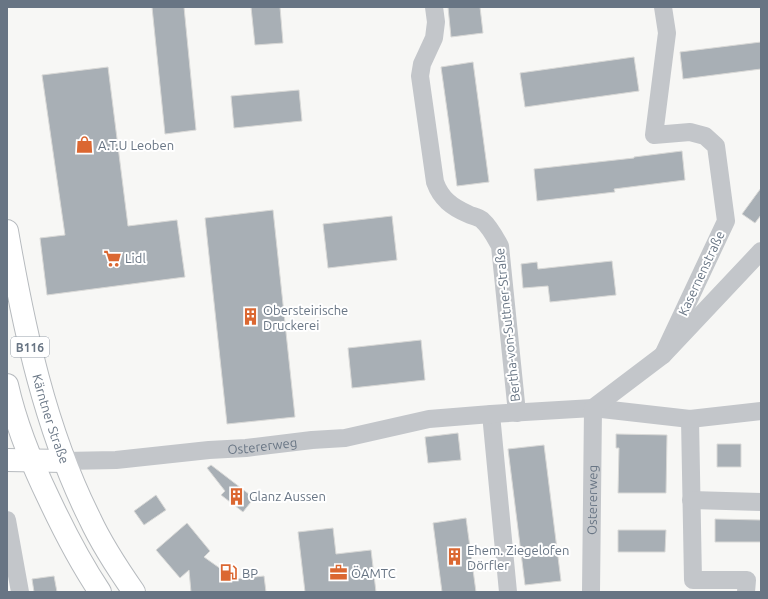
<svg xmlns="http://www.w3.org/2000/svg" width="768" height="599" font-family="Ubuntu,sans-serif">
  <style>
    .building { fill: #a8afb5; stroke: #d9d9d7 }
    .lines { fill: none; stroke-linecap: round; stroke-linejoin: round }
    .secondary-casing { stroke: #b6babe; stroke-width: 24 }
    .primary-casing { stroke: #b6babe; stroke-width: 24 }
    .minor { stroke: #c3c6ca; stroke-width: 18 }
    .secondary { stroke: #fff; stroke-width: 22 }
    .primary { stroke: #fff; stroke-width: 22 }
    .labels { text-anchor: middle; dominant-baseline: central; stroke-width: 4; stroke-linejoin: round; paint-order: stroke }
    .shield { fill: #fff; stroke: #959ea9; stroke-width: 1 }
    .shield-label { font-size: 12px; font-weight: bold; fill: #687584 }
    .poi-label { font-size: 13px; fill: #687584; stroke: #fff; text-anchor: start }
    .street-label { font-size: 13px; fill: #687584; stroke: #fff }
  </style>
  <rect width="100%" height="100%" fill="#f7f7f5"/>
  <path class="building" d="M152,7H184L196,130L165,134Z
    M251,7H280L283,43L255,45Z
    M448,7H480L483,33L451,37Z
    M761,42V69L683,79L680,52Z
    M634,57L639,91L525,107L520,73Z
    M473,62L489,182L457,186L449,124L441,67Z
    M108,67L128,226L177,220L185,277L47,295L40,238L65,235L42,75Z
    M299,90L302,121L234,128L231,96Z
    M682,151L685,180L614,189L615,192L537,201L534,169L634,158V157Z
    M761,188V215L755,223L742,214Z
    M273,210L295,417L227,424L205,218Z
    M392,216L397,260L328,268L323,224Z
    M612,261L616,295L550,302L548,286L523,288L521,264L537,262L538,269Z
    M421,340L425,380L352,388L348,348Z
    M458,433L461,460L428,463L425,437Z
    M616,434L667,435L666,493H618L619,448H616Z
    M717,444H741V467H717Z
    M544,445L561,581L525,585L508,449Z
    M211,465L254,498L243,512L221,495L225,491L207,468Z
    M156,495L166,510L144,525L134,511Z
    M466,518L476,592H442L433,523Z
    M715,519L761,520V542H715Z
    M187,523L210,551L204,557L235,579L264,576L266,592H191L189,570L180,578L156,550Z
    M333,528L336,554L371,550L376,592H305L298,532Z
    M618,530H666L665,552H618Z
    M54,576L57,592H34L32,579Z"/>
  <g class="lines">
    <defs>
      <path id="secondary" d="M7,460L64,461"/>
      <g id="primary">
        <path id="s3" d="M7,231C24,329 45,429 90,519C102,545 118,569 134,592"/>
        <path d="M7,385C16,425 31,462 49,499C64,531 80,562 100,592"/>
      </g>
    </defs>
    <use href="#secondary" class="secondary-casing"/>
    <use href="#primary" class="primary-casing"/>
    <g class="minor">
      <path d="M434,7L436,22L434,38L422,64L420,76L435,182C441,199 452,207 468,214C472,216 478,217 482,220C490,227 495,237 500,246L517,413"/>
      <path d="M663,7L667,33L654,135L690,132L705,136L716,146L726,221L663,355"/>
      <path d="M491,414L508,592"/>
      <path d="M690,419L693,580H747L746,592"/>
      <path id="s1" d="M64,461L116,460L209,450L246,448L312,440L345,438L429,419L491,414L593,408L690,419L761,411"/>
      <path d="M691,500L761,502"/>
      <path d="M7,520L20,592"/>
      <path id="s2" d="M591,592L593,408L663,355L761,251"/>
    </g>
    <use href="#secondary" class="secondary"/>
    <use href="#primary" class="primary"/>
  </g>
  <defs>
    <symbol id="shop-bare" viewBox="-9 -9 18 18"><path d="M-5-2.5h2.3a2.7 3.5 0 0 1 5.4 0H5L5.5 6h-11ZM-1.5-2.5h3a1.5 2.3 0 0 0-3 0Z" fill="#db6731" stroke="#fff" stroke-width="2.5" paint-order="stroke"/></symbol>
    <symbol id="supermarket-bare" viewBox="-9 -9 18 18"><path d="M-6-5.5h2.5l.6 2H6L4.5 2H-2.5L-4.4-4H-6ZM-1.5 3.2a1.3 1.3 0 1 0 .1 0ZM3 3.2a1.3 1.3 0 1 0 .1 0Z" fill="#db6731" stroke="#fff" stroke-width="2.5" paint-order="stroke"/></symbol>
    <symbol id="building-bare" viewBox="-9 -9 18 18"><path d="M-4-6H4V6H1V3H-1V6H-4ZM-2.5-4.3h1.7v1.8h-1.7ZM.8-4.3h1.7v1.8H.8ZM-2.5-1h1.7V.8h-1.7ZM.8-1h1.7V.8H.8Z" fill="#db6731" stroke="#fff" stroke-width="2.5" paint-order="stroke"/></symbol>
    <symbol id="fuel-bare" viewBox="-9 -9 18 18"><path d="M-5.5-6h7V0h2V4h1.3V-2.5L3-4.5l.8-.8L6-3V5H2.5V1h-1V6h-7ZM-4.2-4.7v3.2H.2V-4.7Z" fill="#db6731" stroke="#fff" stroke-width="2.5" paint-order="stroke"/></symbol>
    <symbol id="office-bare" viewBox="-9 -9 18 18"><path d="M-6-3h4V-5.5h4V-3h4V5H-6ZM-1-4.5V-3h2v-1.5ZM-6 0V1H6V0Z" fill="#db6731" stroke="#fff" stroke-width="2.5" paint-order="stroke"/></symbol>
  </defs>
  <g fill-rule="evenodd">
    <use href="#shop-bare" x="72" y="132" width="25" height="25"/>
    <use href="#supermarket-bare" x="100" y="246" width="25" height="25"/>
    <use href="#building-bare" x="238" y="304" width="25" height="25"/>
    <use href="#building-bare" x="224" y="484" width="25" height="25"/>
    <use href="#building-bare" x="442" y="544" width="25" height="25"/>
    <use href="#fuel-bare" x="216" y="560" width="25" height="25"/>
    <use href="#office-bare" x="326" y="560" width="25" height="25"/>
  </g>
  <g class="labels">
    <rect class="shield" x="11" y="337" width="38" height="20" rx="3"/>
    <g class="shield-label">
      <text x="30" y="347">B116</text>
    </g>
    <g class="poi-label">
      <text x="98" y="145">A.T.U Leoben</text>
      <text x="125" y="258">Lidl</text>
      <text x="263" y="310">Obersteirische<tspan x="263" dy="15">Druckerei</tspan></text>
      <text x="249" y="496">Glanz Aussen</text>
      <text x="467" y="550">Ehem. Ziegelofen<tspan x="467" dy="15">Dörfler</tspan></text>
      <text x="242" y="573">BP</text>
      <text x="351" y="573">ÖAMTC</text>
    </g>
    <g class="street-label">
      <text transform="translate(701 273) rotate(-65)">Kasernenstraße</text>
      <text transform="translate(507 325) rotate(-96)">Bertha-von-Suttner-Straße</text>
      <text stroke="none"><textPath href="#s3" startOffset="193">Kärntner Straße</textPath></text>
      <text stroke="none"><textPath href="#s1" startOffset="199">Ostererweg</textPath></text>
      <text stroke="none"><textPath href="#s2" startOffset="92">Ostererweg</textPath></text>
    </g>
  </g>
  <rect width="768" height="599" fill="none" stroke="#687584" stroke-width="16"/>
</svg>
